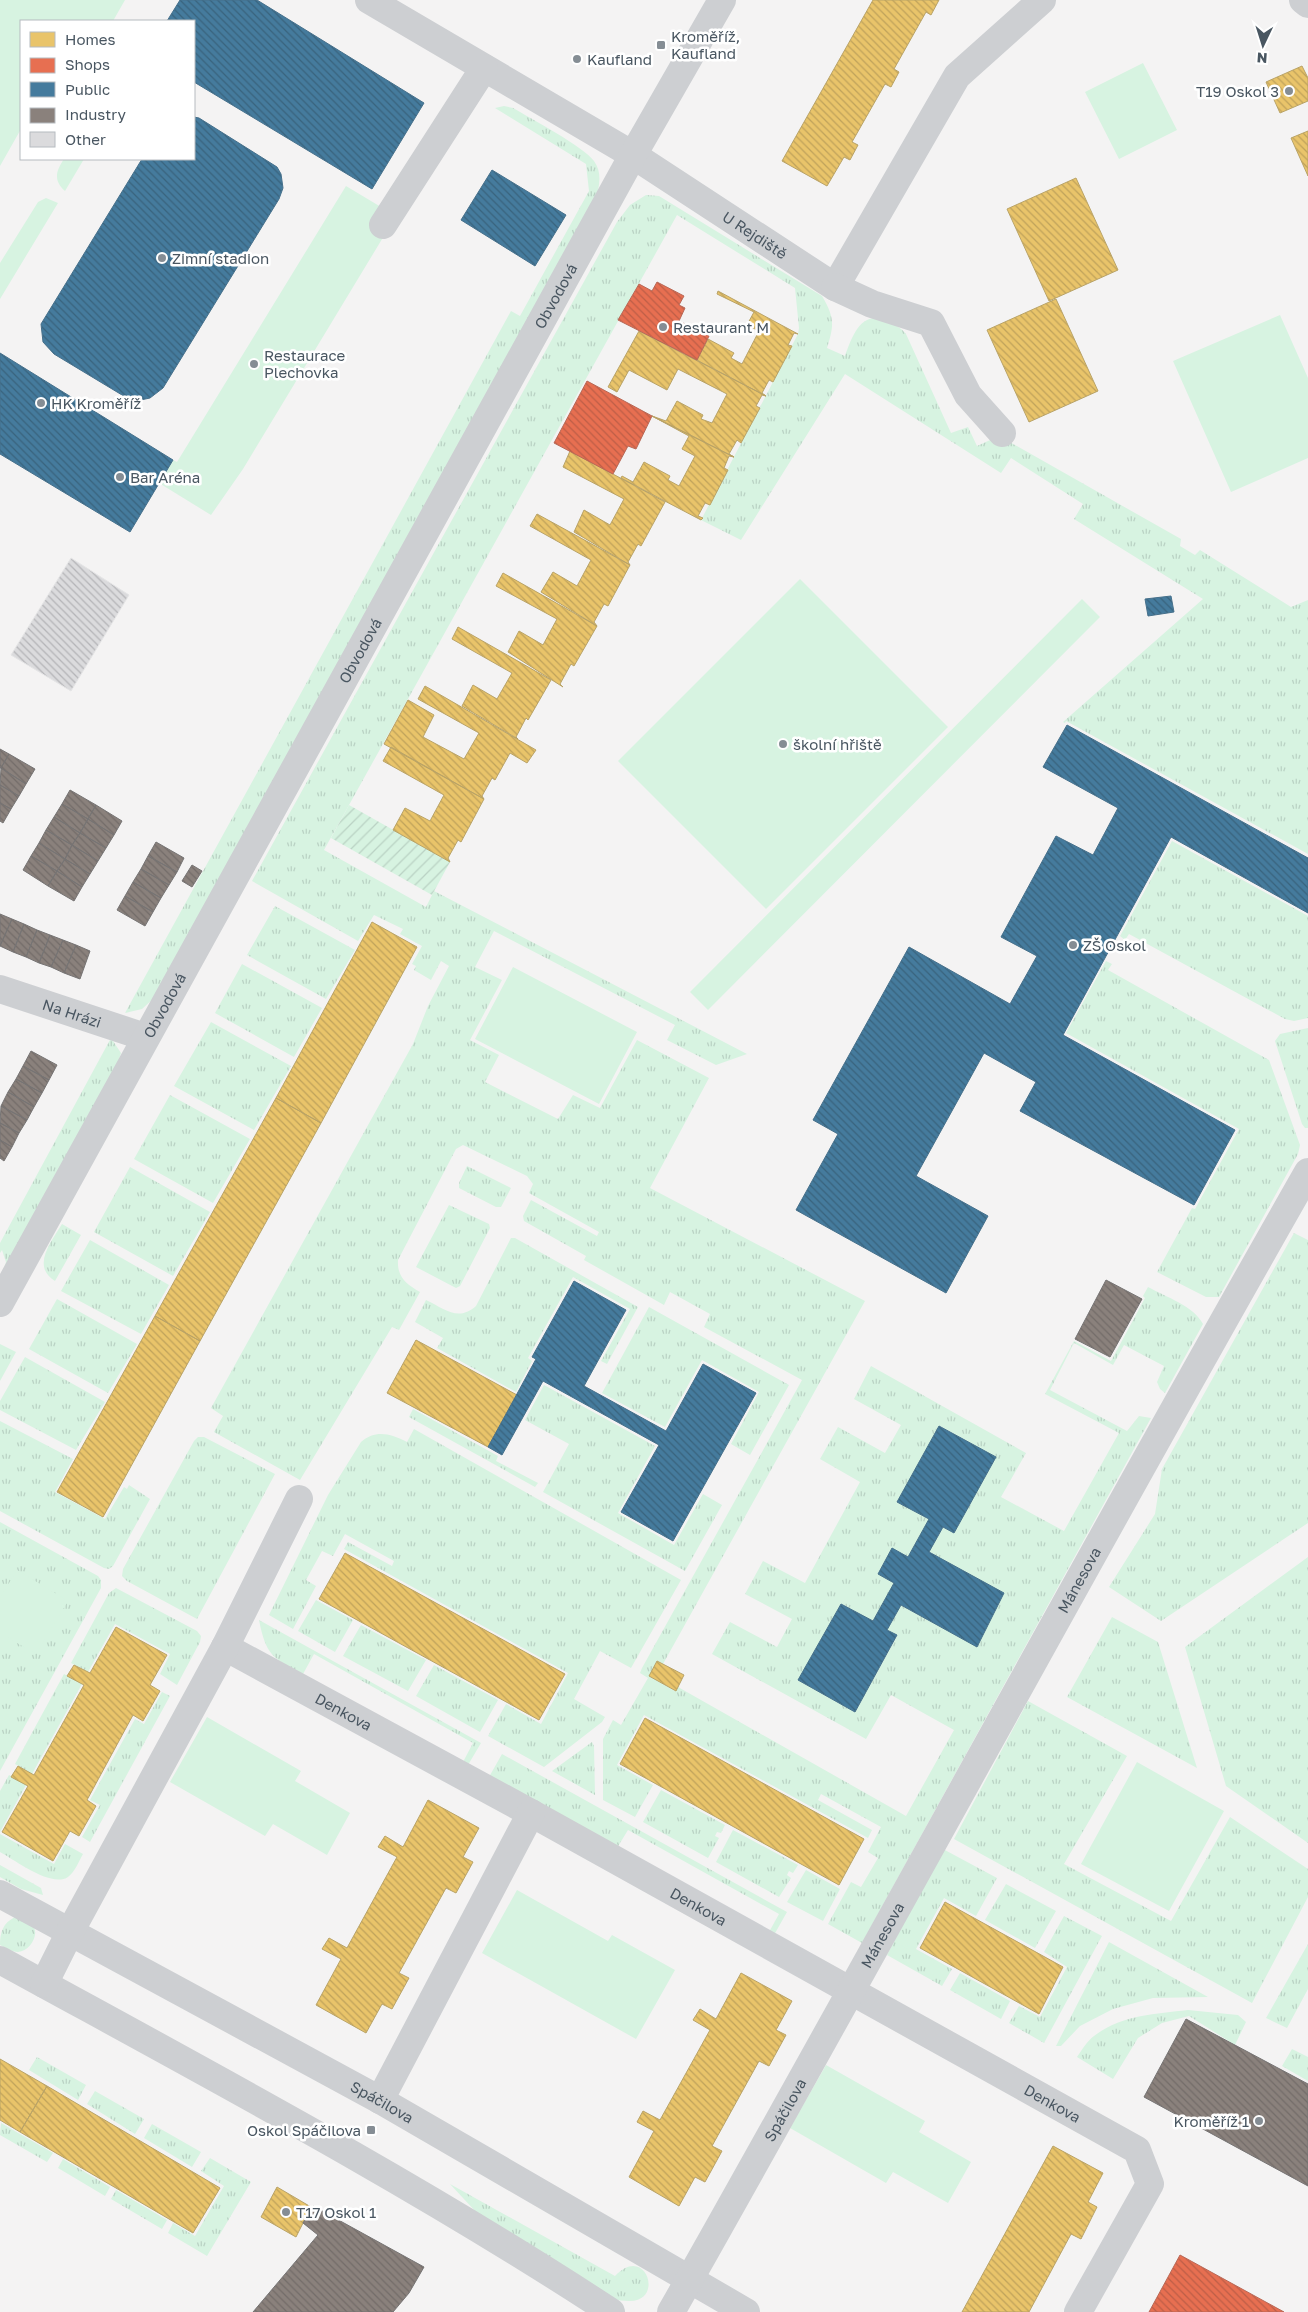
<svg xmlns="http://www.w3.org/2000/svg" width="1308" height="2312" font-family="'Golos Text',sans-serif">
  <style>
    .grass { fill: url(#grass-tufts); fill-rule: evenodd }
    .park { fill: #d7f3e1 }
    .garden { fill: url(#garden-furrows) }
    .homes { fill: url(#homes-back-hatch); stroke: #b9a367 }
    .shops { fill: url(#shops-back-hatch); stroke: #b86856 }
    .public { fill: url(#public-back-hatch); stroke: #46708b }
    .industry { fill: url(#industry-back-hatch); stroke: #767474 }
    .building { fill: url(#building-back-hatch); stroke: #e5e5e6 }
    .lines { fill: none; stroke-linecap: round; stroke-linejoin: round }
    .minor { stroke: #cdcfd2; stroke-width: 28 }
    .poi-dot { fill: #858d94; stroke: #fff; stroke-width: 2 }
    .labels { text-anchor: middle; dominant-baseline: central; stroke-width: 5; stroke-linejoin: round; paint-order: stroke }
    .poi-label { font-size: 15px; fill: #495661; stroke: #fff; text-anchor: start }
    .street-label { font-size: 15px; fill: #495661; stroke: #fff }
  </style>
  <defs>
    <pattern id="grass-tufts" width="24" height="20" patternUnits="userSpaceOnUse" patternTransform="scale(1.25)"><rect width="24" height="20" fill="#d7f3e1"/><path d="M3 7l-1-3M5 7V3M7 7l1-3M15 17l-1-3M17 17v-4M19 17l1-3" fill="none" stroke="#bad2c4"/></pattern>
    <pattern id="garden-furrows" width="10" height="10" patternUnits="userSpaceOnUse" patternTransform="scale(1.25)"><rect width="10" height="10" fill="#d7f3e1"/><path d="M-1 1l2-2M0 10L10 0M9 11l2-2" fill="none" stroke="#bad2c4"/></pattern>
    <pattern id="homes-back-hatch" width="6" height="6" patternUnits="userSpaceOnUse" patternTransform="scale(1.25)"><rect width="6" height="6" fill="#e9c46a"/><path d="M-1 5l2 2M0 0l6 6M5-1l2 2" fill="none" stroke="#bfa25b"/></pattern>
    <pattern id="shops-back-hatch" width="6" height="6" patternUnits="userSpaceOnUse" patternTransform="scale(1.25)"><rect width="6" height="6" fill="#e76f51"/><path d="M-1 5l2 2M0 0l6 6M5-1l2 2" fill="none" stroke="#bd5e47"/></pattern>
    <pattern id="public-back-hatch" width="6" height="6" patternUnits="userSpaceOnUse" patternTransform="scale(1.25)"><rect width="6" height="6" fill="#457b9d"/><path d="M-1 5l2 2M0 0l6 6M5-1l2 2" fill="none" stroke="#39637d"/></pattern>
    <pattern id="industry-back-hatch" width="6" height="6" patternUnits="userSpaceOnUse" patternTransform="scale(1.25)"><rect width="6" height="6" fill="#8a817c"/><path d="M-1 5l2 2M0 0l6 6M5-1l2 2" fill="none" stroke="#736c69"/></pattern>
    <pattern id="building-back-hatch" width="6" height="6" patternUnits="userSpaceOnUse" patternTransform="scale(1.25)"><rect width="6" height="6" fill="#dbdbdd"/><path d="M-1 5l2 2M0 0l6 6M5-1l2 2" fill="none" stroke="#b4b4b7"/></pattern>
  </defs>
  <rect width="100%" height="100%" fill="#f4f3f3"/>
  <path class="grass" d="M504,106L513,108C530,118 584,147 594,161C603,173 599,189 595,201L153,999L142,1009L125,1013L511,311L520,316L589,191L586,164L495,108Z
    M646,195L659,196L822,296C835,318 834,325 827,348L845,356C852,337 861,309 887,321C895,325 900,327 906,334L951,433L968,427L977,446L999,436L1181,539L1180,546L1195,555L1200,550L1291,607L1308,600V854L1066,721L1065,723L1063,722L1203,599L1074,519L1083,504L1011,458L1001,473L845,374L741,540L701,520L798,334L799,328L795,288L677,215L324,850L426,907L434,891L747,1054L716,1065L667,1040L675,1025L494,931L475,967L502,980L470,1040L499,1055L485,1082L558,1119L573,1095L600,1108L637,1040L709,1078L650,1188L865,1301L663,1664L657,1661L649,1676L675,1691L678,1687L906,1816L954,1730L891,1695L866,1739L712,1654L730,1622L777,1647L792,1619L745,1594L763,1561L805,1583L860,1482L820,1459L838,1427L885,1453L901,1425L854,1399L871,1366L1026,1453L1001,1497L1064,1531L1119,1433L1045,1394L1074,1341L1111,1361L1145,1298L1143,1296L1148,1287C1166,1297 1194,1306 1203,1324L1165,1393L1160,1389L1157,1382L1164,1366L1124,1345L1113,1365L1074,1343L1050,1390L1127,1431L1139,1416L1151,1418L862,1943L828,1924L851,1882L861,1887L878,1858L868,1852L881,1827L821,1794L818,1800L872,1830L868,1838L644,1715L617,1765L653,1785L635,1817L603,1800V1739L613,1720L621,1725L648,1678L640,1673L642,1668L802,1380L704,1327L710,1314L670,1292L664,1305L584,1260L586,1256L524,1221L523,1216L531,1200L597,1236L599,1232L529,1193L533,1184L527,1176L463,1145L456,1149L398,1260C397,1277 406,1284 420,1292L399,1330L392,1327L300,1480L214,1432L223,1416L211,1408L413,1044L428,1006L449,966L441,961L431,980L414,970L416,966L412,964L422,946L400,934L403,929L374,915L358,941L252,881L617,222L630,205ZM940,1426L995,1457L954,1533L943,1527L929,1552L1003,1593L976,1646L901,1605L887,1630L897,1636L855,1712L799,1680L841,1604L873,1621L894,1583L878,1574L892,1549L908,1557L929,1519L897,1502Z
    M1172,841L1308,916V1018L1294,1021L1285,1019L1129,934L1125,940L1120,936Z
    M275,906L355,950L326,999L247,955Z
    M1106,961L1112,964L1108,970L1269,1060L1300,1145L1298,1154L1219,1297H1206L1157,1272L1192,1208L1195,1209L1239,1129L1066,1033Z
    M242,964L322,1008L294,1057L215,1013Z
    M211,1022L291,1066L254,1130L174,1086Z
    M1308,1028V1128H1305L1302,1124L1275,1041L1280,1034Z
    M111,1038L121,1053L118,1062L3,1271L6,1262L2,1250L0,1253V1243Z
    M170,1095L250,1139L213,1203L134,1159Z
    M467,1166L511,1188L501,1207H496L459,1188V1183Z
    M130,1167L210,1212L173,1276L94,1232Z
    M449,1205L489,1224L490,1228L460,1286L456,1288L416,1267Z
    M62,1224L81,1235L55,1281C31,1266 51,1242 62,1224Z
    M1294,1233L1308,1240V1523L1161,1621L1109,1587L1155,1514L1162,1469Z
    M511,1238H515L638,1307L607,1364L601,1361L630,1309L573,1277L528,1358L532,1361L516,1392L437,1348L443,1338L415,1322L426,1300C445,1309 458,1322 476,1306Z
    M90,1240L169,1285L141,1334L61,1291Z
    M57,1299L137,1344L108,1393L29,1349Z
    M649,1307L789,1385L750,1455L731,1444L759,1392L702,1360L665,1427L602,1393Z
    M0,1344L16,1352L0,1381Z
    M25,1357L105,1402L76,1450L0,1410V1401Z
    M544,1385L655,1446L618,1513L674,1545L703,1494L722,1505L685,1571L543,1492L569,1444L525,1420Z
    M413,1409L498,1456L496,1461L538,1483L535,1487L409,1417Z
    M0,1421L73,1459L55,1492L105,1519L124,1487L127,1489L129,1485L150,1499L113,1566L109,1569L104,1568L0,1511Z
    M414,1429L681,1580L631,1668L600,1651L574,1699L605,1717L602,1722L544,1767L488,1736L506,1704L541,1724L568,1673L344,1549L348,1542L392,1566L394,1561L345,1534L333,1556L322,1551L306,1580L316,1586L293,1629L269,1615L328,1495L361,1442C376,1429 391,1434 407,1442Z
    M198,1437H204L275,1474L197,1619L127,1581L122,1576L123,1569L194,1441Z
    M0,1522L98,1576L101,1580V1588L0,1771Z
    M1308,1557V1843L1226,1786L1185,1647Z
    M116,1588L197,1631L201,1636L200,1642L177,1685L160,1674L170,1654L115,1624L88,1672L71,1663L109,1593Z
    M316,1600L353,1620L335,1652L298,1631Z
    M1112,1617L1158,1642L1197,1768L1067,1697Z
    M259,1620L481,1743L468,1765L463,1762L473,1743L314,1654L303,1674C272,1658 266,1655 259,1620Z
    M361,1625L426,1660L408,1691L343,1656Z
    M434,1665L498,1700L480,1732L416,1696Z
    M64,1674L82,1684L32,1774L15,1764Z
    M162,1692L170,1696L90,1842L82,1837L100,1805L90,1800L135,1719L144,1724Z
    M1028,1701L1127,1756L1064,1864L1171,1921L1230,1817L1308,1869V1897L1252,2003L954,1839Z
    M592,1742L594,1746L595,1795L552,1771Z
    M502,1754L787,1912L774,1935L769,1932L779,1914L628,1830L617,1848L489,1777Z
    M9,1775L26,1785L0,1832V1791Z
    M661,1790L725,1825L721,1833L717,1832L715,1836L719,1838L708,1858L643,1822Z
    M733,1830L798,1865L793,1873L789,1871L787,1875L791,1878L779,1897L716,1862Z
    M0,1834L54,1864L65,1844L83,1854C79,1861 75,1872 68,1877C51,1888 15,1860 0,1852Z
    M943,1849L997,1878L976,1916L944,1898L916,1949L952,1969L942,1986L887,1955Z
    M0,1865L41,1888L43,1895L21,1889L0,1877Z
    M806,1870L840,1889L823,1921L787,1902Z
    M1006,1884L1056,1911L1035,1948L985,1920Z
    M1064,1916L1102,1936L1044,2043L1009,2023L1019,2006L1040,2017L1067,1967L1044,1952Z
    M15,1917C20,1919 26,1920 30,1923C42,1931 31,1951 18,1952C12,1952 6,1948 0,1945C0,1932 3,1923 15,1917Z
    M1109,1942L1208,1997L1153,1998L1113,2009L1080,2026L1061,2046H1056Z
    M1308,1944V1989L1287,2028L1266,2018Z
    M960,1973L1010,2001L1001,2019L950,1990Z
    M1188,2010L1238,2015L1246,2022L1235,2045L1189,2016L1162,2023L1138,2038L1113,2079L1077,2057C1082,2050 1087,2041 1094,2036C1121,2015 1155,2014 1188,2010Z
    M1292,2049L1308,2057V2081L1282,2066Z
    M37,2057L86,2085L78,2100L29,2070Z
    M95,2091L144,2119L135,2134L87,2104Z
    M1,2123L53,2153L47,2162L0,2135Z
    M152,2124L201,2152L192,2167L144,2138Z
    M210,2158L251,2182L207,2256L168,2233L173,2223L195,2236L224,2186L201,2171Z
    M63,2159L110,2187L105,2196L58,2168Z
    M450,2184L615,2276C646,2243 665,2302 629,2301C623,2301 618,2300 613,2299L476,2212Z
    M116,2190L167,2220L162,2229L111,2199Z"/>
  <path class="park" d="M0,0H125L113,21H21V129L0,166Z
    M1143,63L1177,130L1119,159L1085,92Z
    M64,159H84L65,191C53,180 56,171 64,159Z
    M346,186L396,216L243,469L211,515L159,483L173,460L177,462Z
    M46,198L58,203L0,299V263L38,202Z
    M1280,315L1308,378V458L1231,492L1173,361Z
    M800,579L948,727L766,909L618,761Z
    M1082,599L1100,617L708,1010L690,992Z
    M513,967L637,1032L599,1104L475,1039Z
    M17,1570L68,1601L36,1654L0,1633V1598Z
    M207,1717L301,1771L295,1781L350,1813L327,1855L273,1824L265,1836L170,1782Z
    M1137,1762L1224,1811L1169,1911L1081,1864Z
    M517,1890L608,1941L612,1935L675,1970L636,2039L482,1953Z
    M826,2065L925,2121L919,2132L971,2162L948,2203L893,2172L886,2183L790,2128Z"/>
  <path class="garden" d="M349,805L450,862L432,895L331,838Z"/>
  <path class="homes" d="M873,0H939L931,15L926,12L894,69L899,72L891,87L885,84L852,142L858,145L850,160L844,157L827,186L782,161Z
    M1302,66L1308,78V101L1280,113L1266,82Z
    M1308,131V176L1291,138Z
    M1076,178L1118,270L1049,301L1007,209Z
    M718,291L798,334L794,333L788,345L792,346L773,382L769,380L762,393L766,396L685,354L697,360L708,339L734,353L731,358L742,364L759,331L747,325L754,312L717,294Z
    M1056,299L1098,391L1029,422L987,330Z
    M639,331L766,396L762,395L756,406L760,408L741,443L737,440L729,454L734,457L652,416L666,421L677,401L703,415L701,419L712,423L727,394L678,369L667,390L629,370L617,392L608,387Z
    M652,416L734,457L729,456L724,468L728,470L710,505L705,503L698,516L703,518L701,520L621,478L622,476L633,482L644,462L670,476L668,480L679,486L695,456L682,449L689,436Z
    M570,451L665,502L641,546L638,544L628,562L630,565L574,532L584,510L610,525L624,499L563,467Z
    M537,514L630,565L608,606L604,604L594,622L597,626L541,592L553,572L577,586L591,560L530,526Z
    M503,573L597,626L574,666L571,664L560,684L563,687L508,652L519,631L543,645L557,619L496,586Z
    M458,627L551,680L528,720L526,718L516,737L518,739L462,706L473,685L497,699L512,673L452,639Z
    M425,686L536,750L527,763L510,753L495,780L492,778L482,796L484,799L384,744L408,700L434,715L423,737L464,759L479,733L418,699Z
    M391,747L484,799L461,842L458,840L448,858L450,862L393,830L405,808L430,821L444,795L383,761Z
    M372,922L417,947L321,1123L276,1098Z
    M276,1098L321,1123L200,1341L155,1316Z
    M155,1316L200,1341L103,1517L57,1492Z
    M416,1340L517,1395L488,1447L387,1393Z
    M345,1553L565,1674L539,1720L319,1599Z
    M116,1627L167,1655L150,1685L160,1691L143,1721L133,1715L87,1800L96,1806L79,1836L70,1831L53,1861L2,1832L28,1786L11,1777L18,1766L34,1775L84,1685L67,1676L74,1665L90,1673Z
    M657,1661L684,1675L676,1691L649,1676Z
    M645,1718L864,1839L839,1885L620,1764Z
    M428,1800L479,1828L463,1857L473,1862L456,1893L446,1888L399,1973L409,1978L392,2009L382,2004L366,2033L316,2005L341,1959L322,1949L329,1938L347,1948L397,1857L378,1847L385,1836L403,1847Z
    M945,1902L1063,1967L1039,2014L920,1948Z
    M741,1973L792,2001L776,2030L786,2035L769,2066L759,2061L712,2146L722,2151L705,2182L695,2177L679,2206L629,2177L654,2131L637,2122L643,2111L660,2120L710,2030L693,2020L700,2009L716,2019Z
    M0,2059L47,2086L20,2132L0,2120Z
    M47,2086L220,2188L193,2233L20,2132Z
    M1053,2146L1103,2173L1088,2202L1097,2207L1081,2239L1071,2234L1029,2312H962Z
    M277,2187L311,2207L296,2237L261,2217Z"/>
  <path class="shops" d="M657,282L684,296L679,305L685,308L679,321L709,336L697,360L618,320L639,284L652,291Z
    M587,381L652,416L636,449L628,446L613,474L554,443Z
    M1180,2255L1284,2312H1149Z"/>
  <path class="public" d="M180,0H257L424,103L372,189L194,82V21H167Z
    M194,117L199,118L277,167L281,174L283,188L279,199L163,388L150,398L136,401L127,398L54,354L43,342L41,324L142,159H194Z
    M492,170L566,215L535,266L461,220Z
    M0,353L173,460L130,532L0,454Z
    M1171,596L1174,612L1148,616L1145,599Z
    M1067,725L1308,858V913L1171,837L1063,1035L1235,1130L1194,1205L1020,1111L1036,1082L984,1053L916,1176L988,1216L946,1293L796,1210L838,1134L813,1120L909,947L1010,1004L1037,956L1001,937L1056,836L1093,855L1118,808L1043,767Z
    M574,1281L626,1310L584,1386L666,1431L703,1364L756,1393L673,1541L621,1512L659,1445L543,1381L502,1455L488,1447L536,1359L532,1357Z
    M939,1426L996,1457L954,1533L943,1527L929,1552L1004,1593L977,1647L901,1605L887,1630L897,1635L855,1712L798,1680L841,1604L873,1621L894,1583L878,1574L892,1548L908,1557L929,1519L897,1502Z"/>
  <path class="industry" d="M0,749L9,754L1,768H0Z
    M9,754L35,769L26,784L1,768Z
    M1,768L26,784L19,796L0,785Z
    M0,785L19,796L11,809L0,803Z
    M70,790L96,805L88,819L62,804Z
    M0,803L11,809L3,823L0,821Z
    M62,804L88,819L80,833L54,817Z
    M96,805L122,821L114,835L88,819Z
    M54,817L80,833L72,845L46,830Z
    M88,819L114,835L106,848L80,833Z
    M46,830L72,845L65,859L39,843Z
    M80,833L106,848L98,861L72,845Z
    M156,842L184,858L177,872L148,856Z
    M39,843L65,859L57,871L31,856Z
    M72,845L98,861L90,874L65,859Z
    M31,856L57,871L48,886L23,870Z
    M148,856L177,872L169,885L141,869Z
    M65,859L90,874L82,887L57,871Z
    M192,865L202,871L192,887L182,881Z
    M141,869L169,885L161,898L133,882Z
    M57,871L82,887L74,901L48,886Z
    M133,882L161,898L153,912L125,896Z
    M125,896L153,912L145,926L117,910Z
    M0,914L12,919L0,946Z
    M12,919L24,924L13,952L0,946Z
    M24,924L37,930L26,957L13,952Z
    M37,930L50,935L39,963L26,957Z
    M50,935L63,940L51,967L39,963Z
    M63,940L76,945L64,973L51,967Z
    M76,945L90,951L80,979L64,973Z
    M31,1051L57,1065L49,1080L23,1066Z
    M23,1066L49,1080L42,1093L16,1079Z
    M16,1079L42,1093L34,1107L8,1092Z
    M8,1092L34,1107L27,1120L1,1106Z
    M1,1106L27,1120L19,1133L0,1123Z
    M0,1123L19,1133L12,1147L0,1140Z
    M0,1140L12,1147L4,1161L0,1158Z
    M1106,1280L1142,1299L1110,1357L1075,1339Z
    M1186,2019L1308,2084V2186L1144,2097Z
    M313,2206L424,2267L409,2293L393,2312H253L318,2235L303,2223Z"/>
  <path class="building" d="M71,558L129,595L71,691L11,655Z"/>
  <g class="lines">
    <g class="minor">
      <path id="s1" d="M369,0L633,155L835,287L957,76L1042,0"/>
      <path d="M1303,0L1308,4"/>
      <path d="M383,225L484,68"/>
      <path d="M835,287L872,304L931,323L968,395L1002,433"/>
      <path id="s2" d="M0,989L145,1037"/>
      <path id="s3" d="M0,1303L633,155L722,0"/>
      <path id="s4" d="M225,1647L531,1813L1137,2150L1150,2184L1078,2312"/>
      <path id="s5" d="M0,1894L380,2100L746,2312"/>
      <path d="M0,1960C206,2073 414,2183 611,2312"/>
      <path d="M44,1984L70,1932L225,1647L299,1499"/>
      <path d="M380,2100L531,1813"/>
      <path id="s6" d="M671,2312C886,1933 1092,1550 1308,1172"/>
    </g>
  </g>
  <g class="poi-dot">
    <rect x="656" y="40" width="10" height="10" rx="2.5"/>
    <circle cx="577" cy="59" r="5"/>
    <circle cx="1289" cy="91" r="5"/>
    <circle cx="162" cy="258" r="5"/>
    <circle cx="663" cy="327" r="5"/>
    <circle cx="254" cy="364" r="5"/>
    <circle cx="41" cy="403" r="5"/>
    <circle cx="120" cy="477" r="5"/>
    <circle cx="783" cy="744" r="5"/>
    <circle cx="1073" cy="945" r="5"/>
    <circle cx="1259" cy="2121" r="5"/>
    <rect x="366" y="2125" width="10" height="10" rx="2.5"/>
    <circle cx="286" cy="2212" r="5"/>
  </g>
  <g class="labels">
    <g class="poi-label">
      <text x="671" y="36">Kroměříž,<tspan x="671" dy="17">Kaufland</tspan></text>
      <text x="587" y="59">Kaufland</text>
      <text x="1279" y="91" text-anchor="end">T19 Oskol 3</text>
      <text x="172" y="258">Zimní stadion</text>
      <text x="673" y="327">Restaurant M</text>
      <text x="264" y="355">Restaurace<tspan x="264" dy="17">Plechovka</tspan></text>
      <text x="51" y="403">HK Kroměříž</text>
      <text x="130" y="477">Bar Aréna</text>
      <text x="793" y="744">školní hřiště</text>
      <text x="1083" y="945">ZŠ Oskol</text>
      <text x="1249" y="2121" text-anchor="end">Kroměříž 1</text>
      <text x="361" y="2130" text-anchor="end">Oskol Spáčilova</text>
      <text x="296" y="2212">T17 Oskol 1</text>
    </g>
    <g class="street-label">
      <text stroke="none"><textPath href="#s1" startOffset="452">U Rejdiště</textPath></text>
      <text stroke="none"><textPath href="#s3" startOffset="1150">Obvodová</textPath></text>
      <text stroke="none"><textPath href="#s3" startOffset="745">Obvodová</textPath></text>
      <text stroke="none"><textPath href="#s3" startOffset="340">Obvodová</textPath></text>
      <text stroke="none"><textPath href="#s2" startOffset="76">Na Hrázi</textPath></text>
      <text stroke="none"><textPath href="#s6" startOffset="838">Mánesova</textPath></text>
      <text stroke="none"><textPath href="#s4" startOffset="135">Denkova</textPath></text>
      <text stroke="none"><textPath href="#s4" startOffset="540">Denkova</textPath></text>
      <text stroke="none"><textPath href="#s6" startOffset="432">Mánesova</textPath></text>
      <text stroke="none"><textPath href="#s5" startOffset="435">Spáčilova</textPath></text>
      <text stroke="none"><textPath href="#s4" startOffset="945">Denkova</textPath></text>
      <text stroke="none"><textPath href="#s6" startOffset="232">Spáčilova</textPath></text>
    </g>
  </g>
  <rect x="20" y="20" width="175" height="140" fill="#ffffff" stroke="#b6bbc0"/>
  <rect x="30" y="32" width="25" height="15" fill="#e9c46a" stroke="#b6bbc0"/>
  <text x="65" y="45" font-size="15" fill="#495661">Homes</text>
  <rect x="30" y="58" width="25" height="15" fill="#e76f51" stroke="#b6bbc0"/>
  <text x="65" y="70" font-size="15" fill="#495661">Shops</text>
  <rect x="30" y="82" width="25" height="15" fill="#457b9d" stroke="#b6bbc0"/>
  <text x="65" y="95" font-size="15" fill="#495661">Public</text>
  <rect x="30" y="108" width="25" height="15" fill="#8a817c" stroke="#b6bbc0"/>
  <text x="65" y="120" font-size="15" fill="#495661">Industry</text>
  <rect x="30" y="132" width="25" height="15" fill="#dbdbdd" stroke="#b6bbc0"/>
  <text x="65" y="145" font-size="15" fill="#495661">Other</text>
  <g transform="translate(1263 45) rotate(184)" stroke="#ffffff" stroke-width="4" paint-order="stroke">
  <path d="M0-4L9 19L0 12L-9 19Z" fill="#495661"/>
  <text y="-8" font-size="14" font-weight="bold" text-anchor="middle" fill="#495661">N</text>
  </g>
</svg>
